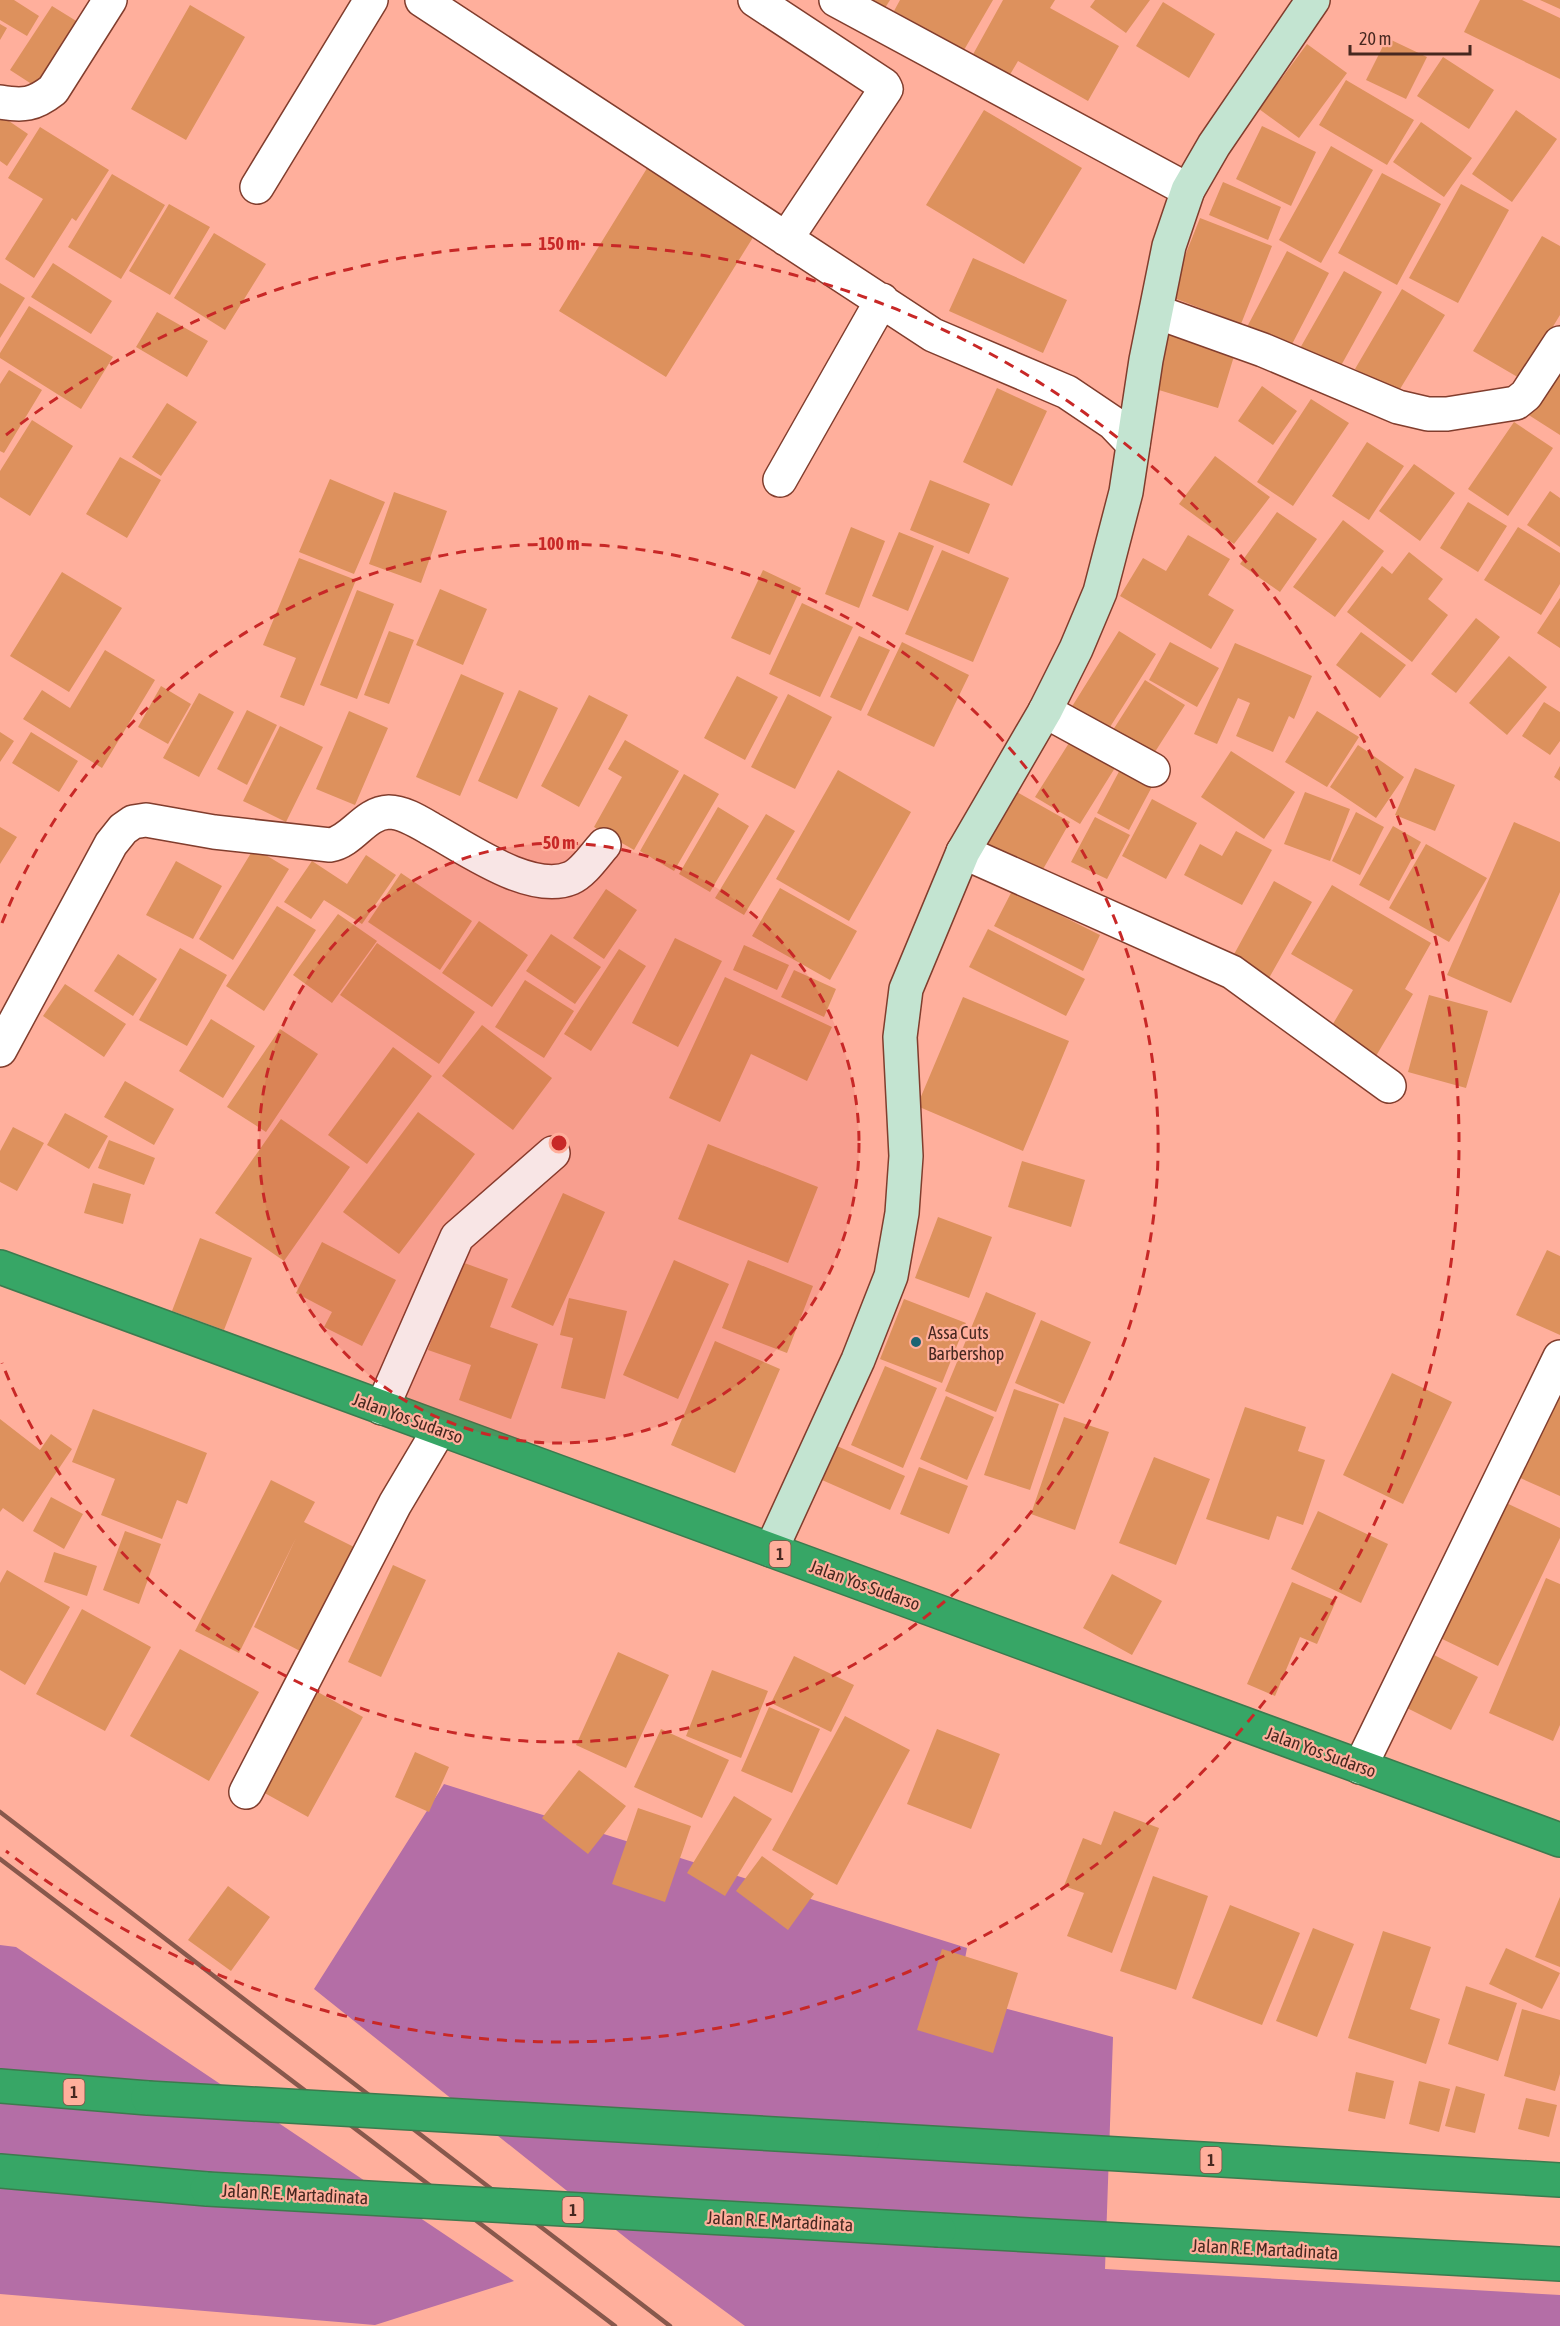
<svg xmlns="http://www.w3.org/2000/svg" width="1560" height="2326" font-family="'Asap Condensed',sans-serif">
  <style>
    .forest { fill: #b46ea6 }
    .building { fill: #dd915d }
    .lines { fill: none; stroke-linecap: round; stroke-linejoin: round }
    .street-casing { stroke: #813d2d; stroke-width: 36 }
    .secondary-casing { stroke: #813d2d; stroke-width: 36 }
    .highway-casing { stroke: #3d7a4e; stroke-width: 36 }
    .street { stroke: #fff; stroke-width: 33 }
    .secondary { stroke: #c3e4d1; stroke-width: 33 }
    .highway { stroke: #37a666; stroke-width: 33 }
    .rail { stroke: #88584c; stroke-width: 4.5 }
    .highway-bridge-casing { stroke: #3d7a4e; stroke-width: 36; stroke-linecap: butt }
    .highway-bridge { stroke: #37a666; stroke-width: 33 }
    .ring { fill: none; stroke: #c82827; stroke-width: 3; stroke-dasharray: 10 8 }
    .poi-dot { fill: #1c6473; stroke: #ffaf9c; stroke-width: 2 }
    .labels { text-anchor: middle; dominant-baseline: central; stroke-width: 4.5; stroke-linejoin: round; paint-order: stroke }
    .shield { fill: #ffaf9c; stroke: #7e5045; stroke-width: 1.5 }
    .shield-label { font-size: 16px; font-weight: bold; fill: #472820 }
    .poi-label { font-size: 18px; fill: #472820; stroke: #ffaf9c; text-anchor: start }
    .street-label { font-size: 18px; fill: #472820; stroke: #ffaf9c }
    .centre { fill: #c82827; stroke: #ffaf9c; stroke-width: 3 }
    .ring-label { font-size: 18px; text-anchor: middle; font-weight: bold; fill: #c82827; stroke: #ffaf9c; stroke-width: 4.5; stroke-linejoin: round; paint-order: stroke }
  </style>
  <rect width="100%" height="100%" fill="#ffaf9c"/>
  <path class="forest" d="M444,1784L967,1948L958,1996L1113,2037L1105,2269L1560,2295V2326H745L631,2242L314,1989Z
    M0,1945L16,1947L514,2281L375,2325L0,2294Z"/>
  <path class="building" d="M0,0H14L39,16L27,36L0,20Z
    M872,0H890L885,8Z
    M900,0H993L964,50L894,11Z
    M1003,0H1055L1050,8L1119,46L1088,101L1018,61L1008,78L971,58Z
    M1095,0H1150L1126,33L1090,7Z
    M1480,0H1522L1560,18V79L1464,32Z
    M1540,0H1560V9Z
    M1163,2L1215,34L1189,78L1136,46Z
    M190,5L245,37L186,140L131,109Z
    M52,6L86,27L44,92L10,70Z
    M0,24L7,28L0,40Z
    M1387,38L1427,57L1406,99L1366,80Z
    M1307,44L1347,73L1299,138L1259,109Z
    M1443,57L1494,90L1469,129L1417,96Z
    M1346,80L1414,120L1387,165L1319,125Z
    M984,110L1082,168L1024,264L926,205Z
    M1516,110L1557,139L1512,202L1472,174Z
    M0,115L28,134L7,166L0,161Z
    M1421,122L1472,158L1444,197L1393,162Z
    M1262,126L1316,152L1291,206L1236,179Z
    M40,127L109,170L76,221L72,218L34,278L5,259L43,199L8,178Z
    M1331,146L1373,170L1321,263L1279,240Z
    M649,165L757,231L666,377L559,311Z
    M1382,173L1441,204L1397,285L1338,253Z
    M112,174L165,205L121,279L68,247Z
    M1223,182L1281,207L1268,240L1209,215Z
    M1461,184L1509,210L1458,303L1409,278Z
    M169,204L210,227L170,295L129,271Z
    M1200,218L1272,246L1241,324L1169,296Z
    M214,233L266,264L225,330L174,298Z
    M1542,236L1560,246V315L1521,379L1473,351Z
    M1287,251L1329,273L1289,350L1247,327Z
    M973,258L1067,300L1043,353L949,311Z
    M53,263L112,301L91,334L31,297Z
    M1344,271L1382,292L1338,371L1299,350Z
    M0,283L25,298L0,338Z
    M1402,289L1445,315L1397,394L1355,369Z
    M29,306L113,357L81,409L0,358V353Z
    M157,312L208,341L187,377L136,347Z
    M1165,333L1235,353L1218,408L1149,387Z
    M1560,352V435L1521,410Z
    M9,370L42,390L4,453L0,451V384Z
    M1262,386L1297,411L1273,445L1238,421Z
    M997,388L1047,411L1012,486L963,462Z
    M1311,399L1349,423L1293,506L1257,482Z
    M167,403L197,422L161,476L132,457Z
    M32,420L73,446L30,516L0,497V471Z
    M1514,422L1553,448L1508,516L1468,489Z
    M1367,442L1404,466L1369,520L1332,496Z
    M1215,456L1270,497L1234,544L1179,504Z
    M120,457L161,480L127,538L86,514Z
    M1414,464L1455,493L1420,541L1379,511Z
    M330,479L385,502L354,574L299,552Z
    M930,480L990,504L969,554L910,530Z
    M1550,491L1560,498V547L1527,525Z
    M394,492L447,511L421,583L369,564Z
    M1468,502L1507,526L1478,572L1440,548Z
    M1277,512L1317,539L1280,592L1240,564Z
    M1343,520L1384,551L1335,617L1293,587Z
    M851,527L885,541L859,608L825,594Z
    M1518,527L1560,553V584L1541,615L1484,580Z
    M899,532L934,546L908,611L872,596Z
    M1188,535L1230,559L1208,595L1234,610L1211,649L1120,596L1143,558L1166,571Z
    M942,550L1009,578L973,662L905,634Z
    M1409,552L1443,579L1428,599L1448,615L1412,662L1347,612L1382,566L1392,574Z
    M299,558L356,580L304,706L280,697L296,658L263,645Z
    M763,570L801,588L770,655L731,638Z
    M62,572L122,608L69,692L10,656Z
    M440,589L487,609L463,665L416,645Z
    M357,590L394,604L357,699L320,685Z
    M1560,598V648L1537,633Z
    M802,603L853,627L820,697L769,674Z
    M1476,618L1500,637L1456,693L1431,674Z
    M389,631L414,640L389,704L364,695Z
    M1119,631L1156,654L1105,735L1068,713Z
    M1361,632L1406,665L1380,698L1336,665Z
    M859,636L890,650L861,711L830,697Z
    M902,642L969,675L934,747L867,715Z
    M1170,642L1219,668L1197,707L1149,680Z
    M1235,643L1312,676L1294,719L1289,716L1273,752L1236,736L1250,703L1238,698L1217,744L1194,734Z
    M105,650L155,680L102,768L23,719L42,690L70,708Z
    M1509,656L1547,687L1507,735L1469,703Z
    M461,674L504,693L460,796L416,777Z
    M737,676L778,697L745,760L704,738Z
    M1145,680L1185,705L1153,755L1113,730Z
    M161,686L191,704L168,744L138,727Z
    M519,690L558,708L517,799L478,781Z
    M199,693L234,712L199,777L163,758Z
    M788,694L832,717L795,789L751,767Z
    M589,695L628,715L579,807L541,786Z
    M1544,702L1560,712V741L1550,755L1522,736Z
    M247,710L277,725L247,785L217,769Z
    M349,711L388,728L355,805L316,789Z
    M1317,711L1359,737L1327,787L1285,762Z
    M280,726L323,747L286,822L243,801Z
    M0,732L14,741L0,762Z
    M31,732L78,761L59,792L12,763Z
    M1074,735L1118,763L1080,824L1035,797Z
    M625,740L679,771L634,850L594,827L622,777L608,769Z
    M1358,745L1404,777L1376,818L1330,787Z
    M1231,751L1295,792L1264,839L1201,797Z
    M1123,764L1155,781L1129,830L1097,813Z
    M1560,766V781L1554,777Z
    M1415,768L1455,785L1435,831L1395,815Z
    M838,770L911,812L849,921L776,879Z
    M684,774L719,794L674,871L640,851Z
    M1015,791L1070,822L1038,878L983,847Z
    M1305,792L1350,809L1330,861L1284,844Z
    M1152,799L1197,823L1166,879L1122,856Z
    M718,807L749,826L710,892L679,874Z
    M1356,812L1384,827L1360,875L1332,861Z
    M766,814L795,831L744,915L715,898Z
    M1095,817L1130,835L1107,879L1071,862Z
    M1514,822L1560,842V892L1511,1003L1447,975Z
    M1393,826L1421,842L1389,901L1359,885Z
    M0,827L17,837L0,864Z
    M1236,831L1272,850L1242,905L1184,875L1200,844L1222,856Z
    M1426,844L1487,878L1449,942L1389,908Z
    M254,848L289,869L233,960L199,939Z
    M366,855L396,875L362,924L324,900L311,919L284,902L312,861L347,884Z
    M176,861L222,886L193,939L146,915Z
    M401,873L472,921L440,970L368,922Z
    M1274,881L1312,902L1269,978L1232,958Z
    M1332,885L1431,943L1405,989L1413,994L1373,1061L1327,1034L1353,990L1291,954Z
    M780,888L857,931L830,980L752,936Z
    M606,889L637,910L604,959L573,938Z
    M1012,891L1100,935L1083,971L994,926Z
    M277,906L316,930L264,1011L226,986Z
    M338,914L377,941L332,1003L293,975Z
    M479,921L528,955L492,1007L442,973Z
    M988,929L1085,979L1066,1016L969,967Z
    M551,934L601,967L575,1004L526,971Z
    M675,938L722,961L678,1047L632,1023Z
    M377,943L475,1012L439,1064L340,995Z
    M744,945L789,965L777,990L733,970Z
    M180,948L227,975L187,1046L139,1020Z
    M619,949L646,966L591,1051L564,1034Z
    M118,954L157,979L133,1016L94,991Z
    M794,970L836,989L824,1017L781,997Z
    M725,977L832,1027L807,1081L751,1054L720,1122L669,1098Z
    M525,980L574,1011L544,1058L495,1027Z
    M65,984L126,1024L104,1057L43,1016Z
    M1429,995L1488,1011L1466,1088L1408,1072Z
    M963,997L1069,1041L1023,1151L917,1106Z
    M211,1019L255,1046L223,1098L179,1071Z
    M482,1025L552,1078L513,1130L442,1076Z
    M280,1029L318,1054L266,1132L227,1107Z
    M393,1047L432,1076L367,1164L328,1135Z
    M125,1081L174,1109L154,1145L104,1117Z
    M418,1112L475,1154L399,1254L343,1212Z
    M65,1113L108,1136L89,1169L47,1145Z
    M281,1119L350,1167L284,1261L215,1213Z
    M13,1127L44,1143L17,1191L0,1182V1151Z
    M109,1140L155,1158L144,1185L98,1168Z
    M708,1144L818,1187L788,1263L678,1219Z
    M1022,1161L1085,1180L1071,1227L1008,1207Z
    M93,1183L131,1194L123,1224L84,1213Z
    M563,1193L605,1212L553,1326L511,1307Z
    M938,1217L992,1237L969,1298L915,1278Z
    M200,1238L252,1258L224,1330L172,1311Z
    M322,1242L396,1280L362,1346L324,1327L332,1312L296,1293Z
    M1547,1250L1560,1256V1335L1516,1315Z
    M674,1260L729,1284L678,1399L623,1375Z
    M748,1260L813,1286L787,1353L722,1328Z
    M459,1261L508,1279L490,1327L538,1344L511,1419L459,1400L471,1365L428,1350Z
    M986,1292L1036,1313L996,1412L945,1391Z
    M569,1298L627,1311L605,1399L561,1388L573,1338L560,1335Z
    M904,1299L966,1323L942,1383L880,1359Z
    M1041,1320L1091,1342L1064,1404L1015,1383Z
    M715,1341L780,1369L735,1473L671,1445Z
    M885,1366L937,1388L903,1468L851,1445Z
    M1392,1373L1452,1402L1403,1504L1343,1475Z
    M1014,1389L1059,1404L1030,1490L984,1475Z
    M1560,1389V1496L1518,1477Z
    M946,1396L994,1417L967,1480L920,1459Z
    M1245,1407L1306,1427L1298,1451L1325,1460L1303,1525L1277,1516L1269,1540L1206,1519Z
    M93,1409L207,1453L187,1504L177,1500L162,1539L101,1515L115,1479L72,1462Z
    M1064,1417L1109,1432L1075,1530L1031,1514Z
    M0,1419L40,1450L51,1434L72,1449L23,1522L3,1508L0,1512Z
    M837,1446L905,1476L890,1510L822,1480Z
    M1154,1457L1210,1479L1176,1565L1119,1543Z
    M919,1467L968,1486L949,1534L900,1514Z
    M271,1480L315,1502L304,1522L354,1547L302,1652L254,1627L296,1538L239,1653L195,1631Z
    M51,1497L83,1514L64,1549L33,1531Z
    M1502,1501L1560,1528V1538L1498,1666L1436,1636Z
    M1318,1511L1388,1544L1361,1603L1291,1569Z
    M125,1531L161,1544L139,1604L103,1590Z
    M54,1552L97,1566L87,1596L44,1582Z
    M393,1565L426,1580L381,1677L348,1662Z
    M7,1570L70,1607L25,1685L0,1670V1583Z
    M1112,1574L1162,1601L1132,1655L1083,1628Z
    M1546,1578L1560,1584V1725L1553,1741L1489,1713Z
    M1292,1582L1336,1601L1317,1644L1300,1637L1275,1696L1247,1684Z
    M82,1609L151,1647L105,1731L36,1694Z
    M180,1649L259,1692L209,1781L130,1736Z
    M618,1652L669,1675L626,1768L576,1745Z
    M1434,1655L1478,1677L1451,1730L1407,1708Z
    M794,1656L854,1685L831,1732L771,1703Z
    M712,1670L768,1691L741,1758L686,1736Z
    M316,1691L363,1717L308,1817L261,1791Z
    M769,1707L820,1729L792,1793L741,1771Z
    M845,1716L910,1750L837,1885L772,1850Z
    M661,1729L729,1760L702,1818L634,1787Z
    M937,1729L1000,1754L971,1829L907,1804Z
    M415,1752L449,1767L429,1812L395,1797Z
    M579,1770L626,1806L588,1854L542,1818Z
    M734,1796L772,1819L725,1896L687,1873Z
    M638,1808L691,1826L665,1902L612,1884Z
    M1114,1811L1159,1828L1112,1953L1067,1936L1084,1893L1064,1886L1083,1838L1101,1845Z
    M762,1856L814,1894L788,1930L736,1891Z
    M1153,1876L1208,1896L1176,1990L1120,1971Z
    M228,1886L270,1917L231,1971L188,1940Z
    M1560,1897V1967L1535,1957Z
    M1230,1905L1300,1933L1262,2025L1192,1998Z
    M1313,1928L1354,1944L1317,2037L1276,2021Z
    M1383,1931L1431,1947L1410,2009L1440,2019L1426,2064L1348,2038Z
    M1506,1948L1560,1973L1542,2009L1489,1984Z
    M942,1949L1018,1973L993,2053L917,2030Z
    M1466,1986L1517,2003L1498,2061L1448,2044Z
    M1522,2009L1560,2020V2074L1555,2091L1504,2076Z
    M1356,2072L1394,2081L1385,2119L1348,2111Z
    M1419,2081L1450,2089L1439,2132L1409,2124Z
    M1456,2086L1485,2094L1475,2133L1445,2126Z
    M1526,2098L1557,2105L1549,2137L1518,2129Z"/>
  <g class="lines">
    <defs>
      <path id="street" d="M422,0L933,335L1067,392L1113,423L1133,444
        M755,0L884,85L886,89L786,239
        M836,0L1188,190
        M0,102C23,106 34,105 53,90L110,0
        M257,187L371,0
        M1157,312L1263,350L1398,407L1428,414H1447L1516,403L1526,395L1560,343
        M780,480L882,300
        M1045,711L1153,770
        M963,852L1232,972L1389,1086
        M0,1050L111,844L123,829L133,822L146,820L214,832L330,845C353,841 364,813 389,812C403,812 419,822 431,829C466,848 531,895 571,878C583,873 595,855 604,845
        M382,1408L457,1237L553,1153
        M1360,1767L1560,1357
        M246,1792L395,1504L439,1430"/>
      <path id="secondary" d="M771,1550L858,1360L891,1276L902,1213L906,1156L900,1037L906,989L963,852L1045,711L1076,649L1100,592L1126,492L1146,360L1169,246L1188,190L1214,145L1313,0"/>
      <path id="highway" d="M0,1267L1560,1840
        M0,2086L148,2098
        M863,2139L1560,2180
        M0,2171L207,2189
        M939,2230L1560,2264"/>
    </defs>
    <use href="#street" class="street-casing"/>
    <use href="#secondary" class="secondary-casing"/>
    <use href="#highway" class="highway-casing"/>
    <use href="#street" class="street"/>
    <use href="#secondary" class="secondary"/>
    <use href="#highway" class="highway"/>
    <path class="rail" d="M0,1812L670,2326
      M0,1859L615,2326"/>
    <defs>
      <path id="highway-bridge" d="M148,2098L863,2139
        M207,2189L939,2230"/>
    </defs>
    <use href="#highway-bridge" class="highway-bridge-casing"/>
    <use href="#highway-bridge" class="highway-bridge"/>
  </g>
  <circle cx="559" cy="1143" r="300" fill="#c82827" fill-opacity=".12"/>
  <g class="ring">
    <circle cx="559" cy="1143" r="300"/>
    <path d="M2 923A599 599 0 1 1 2 1363"/>
    <path d="M6 435A899 899 0 1 1 6 1851"/>
  </g>
  <circle class="poi-dot" cx="916" cy="1342" r="6"/>
  <g class="labels">
    <g class="shield">
      <rect x="769.5" y="1541" width="21" height="26" rx="4.5"/>
      <rect x="63.5" y="2079" width="21" height="26" rx="4.5"/>
      <rect x="1200.5" y="2147" width="21" height="26" rx="4.5"/>
      <rect x="562.5" y="2197" width="21" height="26" rx="4.5"/>
    </g>
    <g class="shield-label">
      <text x="780" y="1554">1</text>
      <text x="74" y="2092">1</text>
      <text x="1211" y="2160">1</text>
      <text x="573" y="2210">1</text>
    </g>
    <g class="poi-label">
      <text x="928" y="1332">Assa Cuts<tspan x="928" dy="21">Barbershop</tspan></text>
    </g>
    <g class="street-label">
      <text transform="translate(408 1418) rotate(20)">Jalan Yos Sudarso</text>
      <text transform="translate(865 1585) rotate(20)">Jalan Yos Sudarso</text>
      <text transform="translate(1321 1752) rotate(20)">Jalan Yos Sudarso</text>
      <text transform="translate(295 2194) rotate(3)">Jalan R.E. Martadinata</text>
      <text transform="translate(780 2221) rotate(3)">Jalan R.E. Martadinata</text>
      <text transform="translate(1265 2249) rotate(3)">Jalan R.E. Martadinata</text>
    </g>
  </g>
  <circle cx="559" cy="1143" r="9" class="centre"/>
  <g class="ring-label">
    <text x="559" y="250">150 m</text>
    <text x="559" y="550">100 m</text>
    <text x="559" y="849">50 m</text>
  </g>
  <path d="M1350 45v9h120v-9" fill="none" stroke="#472820" stroke-width="3"/>
  <text x="1359" y="45" font-size="18" fill="#472820" stroke="#ffaf9c" stroke-width="4.5" paint-order="stroke">20 m</text>
</svg>
